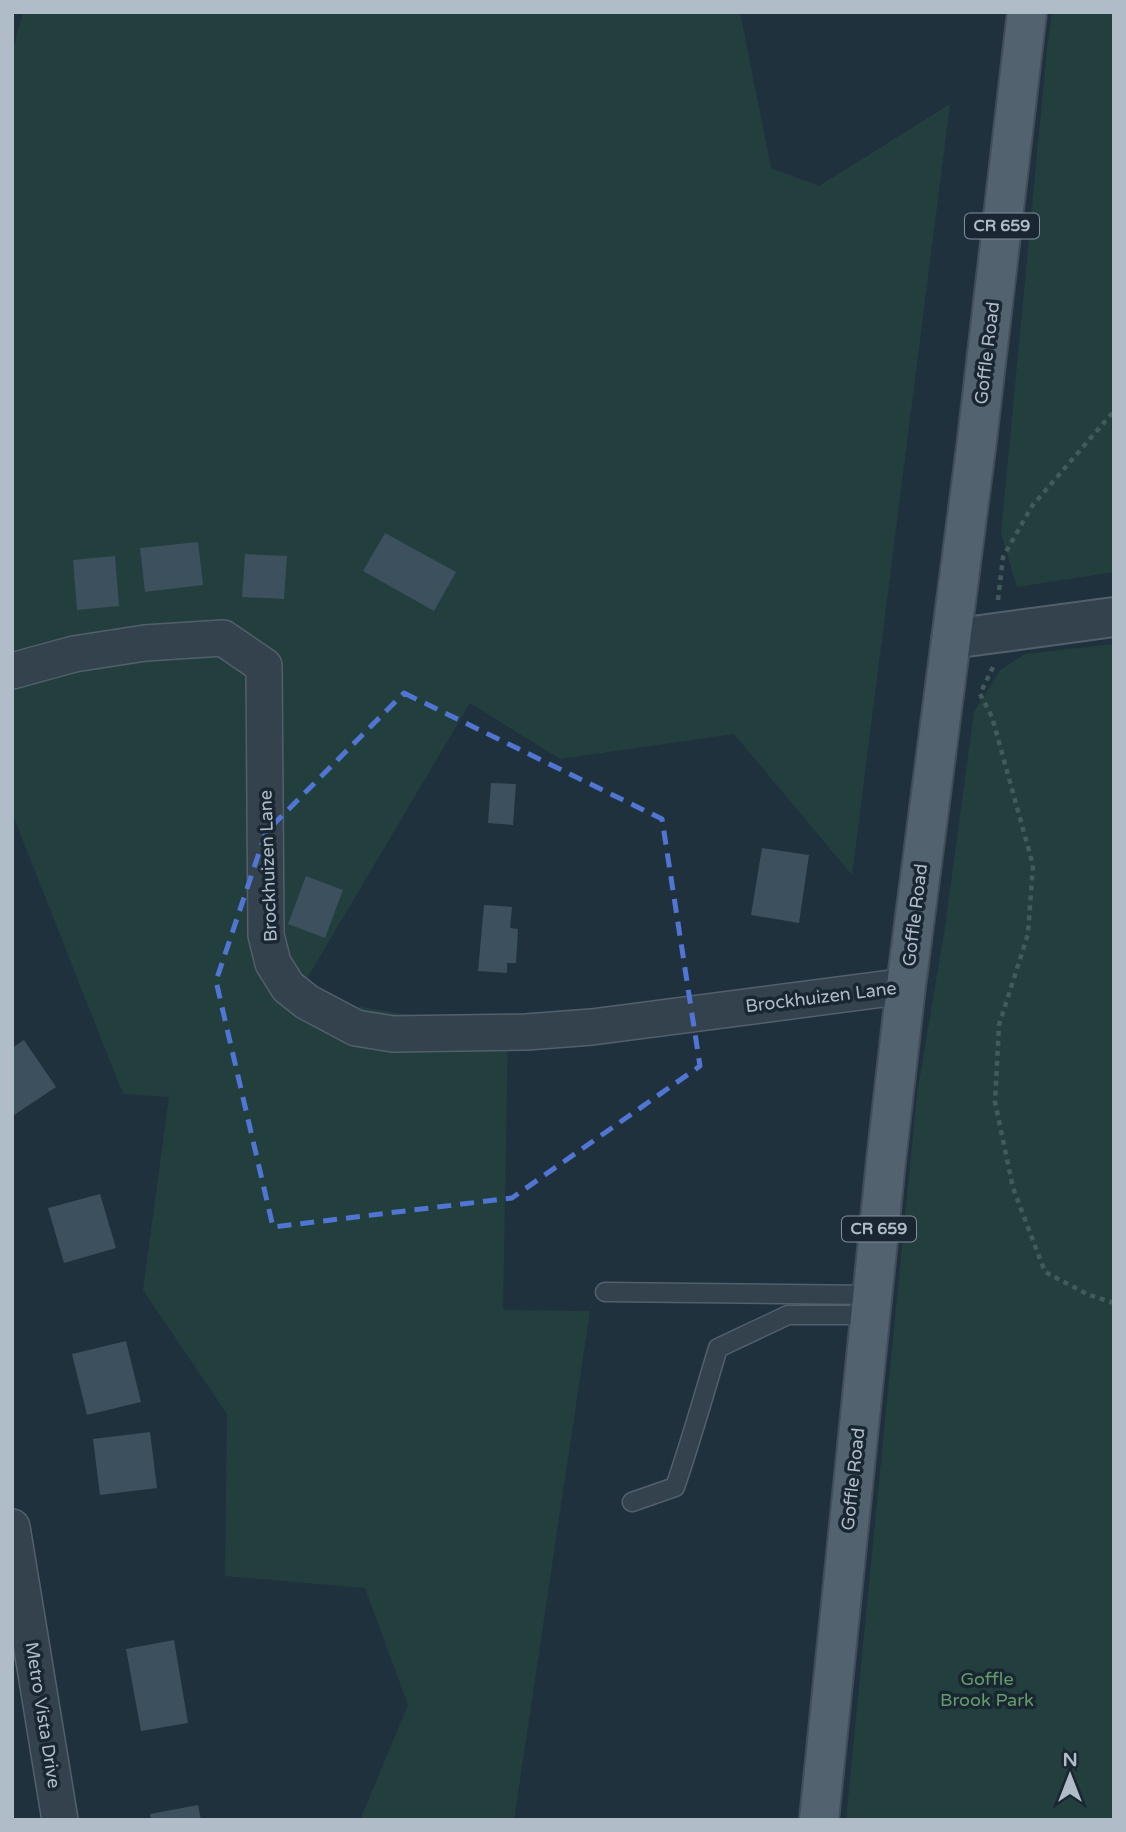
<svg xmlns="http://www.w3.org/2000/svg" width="1126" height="1832" font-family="'Varela Round',sans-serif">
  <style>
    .green { fill: #223f3e }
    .building { fill: #3c505d }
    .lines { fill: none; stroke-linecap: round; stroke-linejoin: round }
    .service-casing { stroke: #53606b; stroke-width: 21 }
    .minor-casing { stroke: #53606b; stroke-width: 38 }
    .tertiary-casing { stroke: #53606b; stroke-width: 42 }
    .primary-casing { stroke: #414e59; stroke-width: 42 }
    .path { stroke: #405b5a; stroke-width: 4.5; stroke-dasharray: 5 5; stroke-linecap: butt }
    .service { stroke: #34424d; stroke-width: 18 }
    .minor { stroke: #34424d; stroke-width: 35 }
    .tertiary { stroke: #34424d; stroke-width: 38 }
    .primary { stroke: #52626e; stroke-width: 38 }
    .marked { fill: none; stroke: #5075d3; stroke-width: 5; stroke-dasharray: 14 9; stroke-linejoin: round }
    .labels { text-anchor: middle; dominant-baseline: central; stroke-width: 7; stroke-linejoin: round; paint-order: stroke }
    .shield { fill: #1a2732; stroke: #83909c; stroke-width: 2 }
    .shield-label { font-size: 16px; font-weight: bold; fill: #b0bdc9 }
    .street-label { font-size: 18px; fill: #b0bdc9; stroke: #1a2732 }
    .park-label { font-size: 18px; fill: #649d69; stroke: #1a2732 }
  </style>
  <rect width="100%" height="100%" fill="#20313e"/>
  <path class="green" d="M23,12H740L771,168L819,186L950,104L852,875L734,734L560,759L470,703L296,997L508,1030L503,1310L590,1311L514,1820H360L408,1705L365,1588L225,1576L227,1414L143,1290L169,1097L123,1094L12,813V53Z
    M1052,12H1114V572L1017,587L1001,533L1047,49Z
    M1114,644V1820H846L917,1094L945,927L974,712L1000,670L1025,654Z"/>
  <path class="building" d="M385,533L456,572L434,611L363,571Z
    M198,542L203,585L145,592L140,548Z
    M245,554L287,556L284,599L242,597Z
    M115,556L119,606L77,610L73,560Z
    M491,783L516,784L513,825L488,823Z
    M762,848L809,855L799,923L751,915Z
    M306,876L343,890L325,938L288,924Z
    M484,905L512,907L510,928L518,929L516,963H507V973L478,971Z
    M24,1040L56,1087L14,1115L12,1113V1048Z
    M100,1194L116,1248L64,1263L48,1208Z
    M126,1341L141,1402L87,1415L72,1354Z
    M150,1432L157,1488L100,1495L93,1439Z
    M174,1640L188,1723L141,1731L126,1649Z
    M198,1805L201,1820H151L150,1814Z"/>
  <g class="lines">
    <defs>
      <path id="service" d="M605,1292L873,1295
        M632,1502L675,1487C691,1441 704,1394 718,1348L788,1315H870"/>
      <path id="minor" d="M12,671L74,654L145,643L223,638L264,666L266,935L273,963L288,987L307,1002L356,1028L393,1034L526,1032L592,1027L906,986
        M12,1527L60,1820"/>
      <path id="tertiary" d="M951,639L1114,617"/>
      <path id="primary" d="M819,1820L886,1161L906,986L977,440L1027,12"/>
    </defs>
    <use href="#service" class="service-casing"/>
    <use href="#minor" class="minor-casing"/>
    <use href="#tertiary" class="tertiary-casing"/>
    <use href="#primary" class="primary-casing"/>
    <path class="path" d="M998,600L1003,557L1032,506L1114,411
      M993,667L980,694L992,717L1033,865L1028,934L999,1025L995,1102L1013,1188L1045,1272L1089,1295L1114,1303"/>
    <use href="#service" class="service"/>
    <use href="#minor" class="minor"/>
    <use href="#tertiary" class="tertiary"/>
    <use href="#primary" class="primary"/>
  </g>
  <path class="marked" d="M404,693L662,819L700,1066L512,1198L273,1227L216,981L266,832Z"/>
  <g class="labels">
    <g class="shield">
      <rect x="965" y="213.5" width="74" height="25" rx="5"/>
      <rect x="842" y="1216.5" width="74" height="25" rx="5"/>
    </g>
    <g class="shield-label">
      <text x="1002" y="226">CR 659</text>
      <text x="879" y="1229">CR 659</text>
    </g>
    <g class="street-label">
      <text transform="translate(987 353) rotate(-83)">Goffle Road</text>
      <text transform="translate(268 866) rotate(-92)">Brockhuizen Lane</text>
      <text transform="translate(915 915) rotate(-83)">Goffle Road</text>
      <text transform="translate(821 997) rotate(-7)">Brockhuizen Lane</text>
      <text transform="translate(853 1479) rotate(-84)">Goffle Road</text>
      <text transform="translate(43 1715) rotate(81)">Metro Vista Drive</text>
    </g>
    <g class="park-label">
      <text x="987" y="1679">Goffle<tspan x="987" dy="21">Brook Park</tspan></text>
    </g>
  </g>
  <rect width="1126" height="1832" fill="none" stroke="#b0bdc9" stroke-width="28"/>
  <g transform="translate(1070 1776)" stroke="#1a2732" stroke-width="5" paint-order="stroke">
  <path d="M0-5L12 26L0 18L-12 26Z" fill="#b0bdc9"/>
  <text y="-10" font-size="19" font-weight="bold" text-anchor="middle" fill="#b0bdc9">N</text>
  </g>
</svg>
